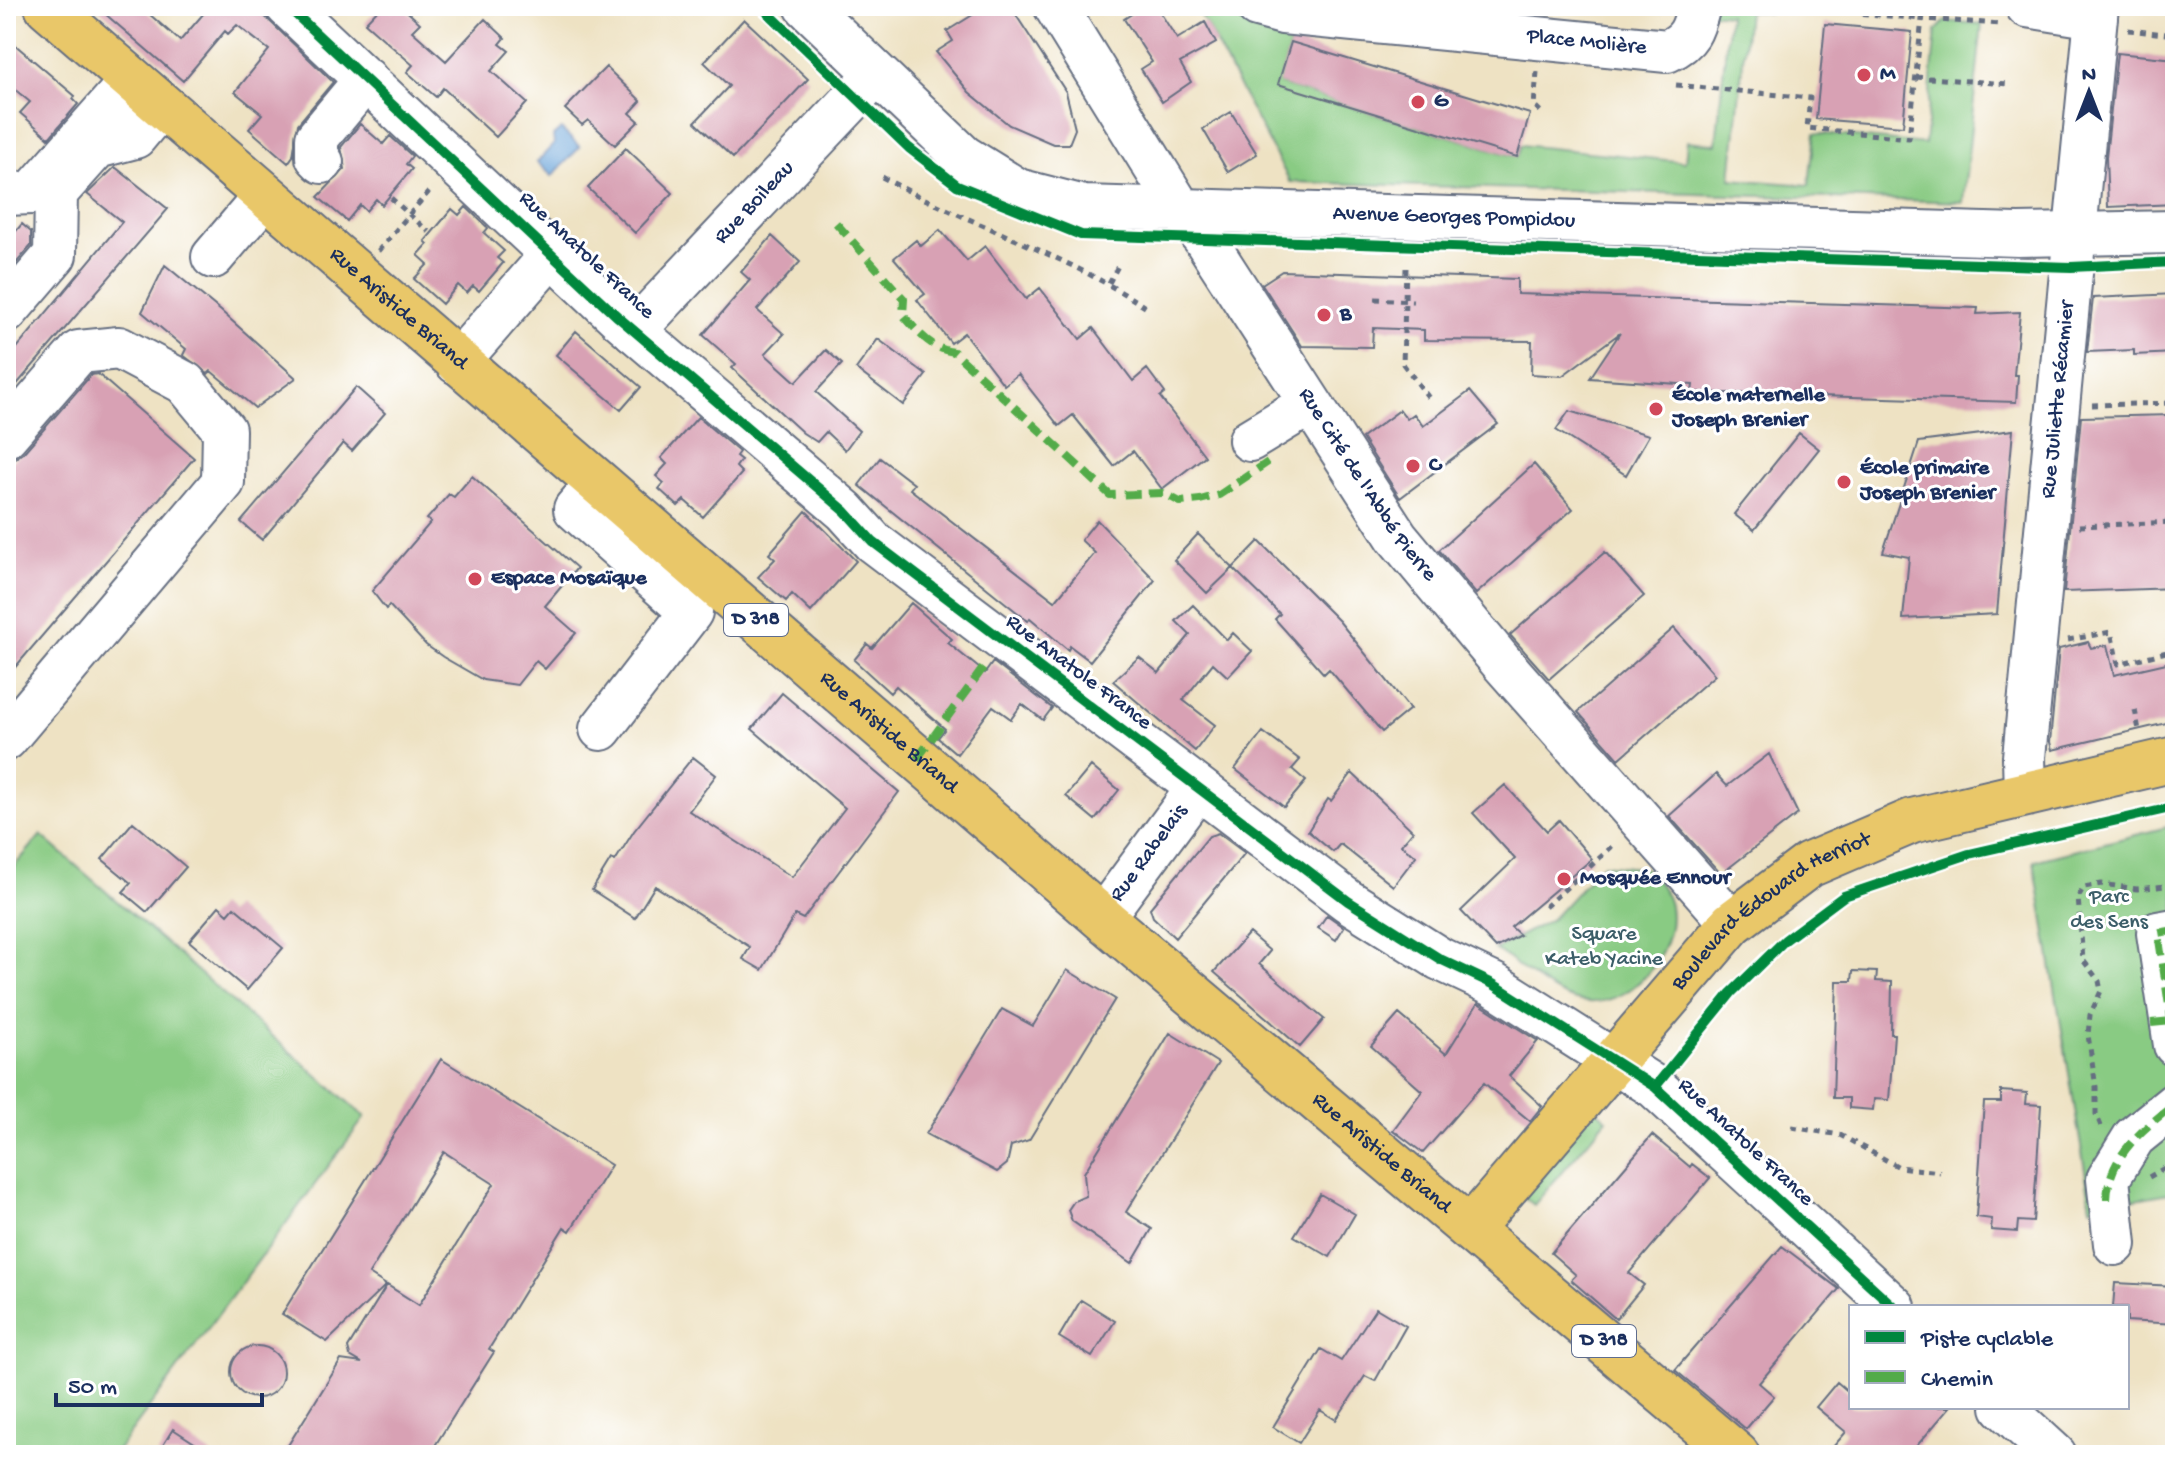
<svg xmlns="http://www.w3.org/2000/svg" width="2181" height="1461" font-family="'Gochi Hand',sans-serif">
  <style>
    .green { fill: #89cb83; stroke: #527d70; stroke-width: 2 }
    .water { fill: #67a3d8; stroke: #41699b; stroke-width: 2 }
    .building { fill: #d8a1b4 }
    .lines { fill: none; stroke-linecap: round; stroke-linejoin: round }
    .minor-casing { stroke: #656e81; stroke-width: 46 }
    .major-casing { stroke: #656e81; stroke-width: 48 }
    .path { stroke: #656e81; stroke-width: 5; stroke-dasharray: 6 6; stroke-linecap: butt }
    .minor { stroke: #fff; stroke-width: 42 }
    .major { stroke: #e9c769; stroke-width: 44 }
    .quiet { stroke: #52ab49; stroke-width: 8; stroke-dasharray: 16 8; stroke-linecap: butt }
    .cycleway-casing { stroke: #fff; stroke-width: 15 }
    .cycleway { stroke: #00873e; stroke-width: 10 }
    .poi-dot { fill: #d1495b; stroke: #fff; stroke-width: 3 }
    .labels { text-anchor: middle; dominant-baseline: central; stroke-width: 6; stroke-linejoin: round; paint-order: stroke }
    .shield { fill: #fff; stroke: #5f6d8e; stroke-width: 2 }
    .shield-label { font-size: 20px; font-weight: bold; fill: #1b2f5e }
    .street-label { font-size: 22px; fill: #1b2f5e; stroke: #fff }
    .poi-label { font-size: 22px; font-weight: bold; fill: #1b2f5e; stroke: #fff; text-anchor: start }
    .park-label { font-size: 22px; fill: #3c5e69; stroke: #fff }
  </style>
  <rect width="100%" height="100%" fill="#fff"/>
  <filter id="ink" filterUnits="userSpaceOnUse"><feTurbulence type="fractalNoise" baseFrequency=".0125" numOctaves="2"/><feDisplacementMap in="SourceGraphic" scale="16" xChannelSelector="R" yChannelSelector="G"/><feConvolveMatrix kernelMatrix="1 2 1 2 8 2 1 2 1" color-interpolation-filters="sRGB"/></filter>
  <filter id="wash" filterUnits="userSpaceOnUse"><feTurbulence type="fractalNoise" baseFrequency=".006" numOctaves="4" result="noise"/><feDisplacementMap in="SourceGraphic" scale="32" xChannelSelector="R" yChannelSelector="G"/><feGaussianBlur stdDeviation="1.8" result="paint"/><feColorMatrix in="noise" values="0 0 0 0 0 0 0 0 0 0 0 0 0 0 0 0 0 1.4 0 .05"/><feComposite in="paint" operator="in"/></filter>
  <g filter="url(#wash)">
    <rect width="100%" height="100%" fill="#eee2c3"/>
    <path class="green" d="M1196,6H1233L1239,12L1276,24L1274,37L1291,42L1279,84L1517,157L1521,145L1685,162L1687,141L1716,144L1729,15L1709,13L1713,6H1766L1768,13L1748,11L1731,179L1809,185L1815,133L1925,144L1936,31L1945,21L1982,24L1963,202L1290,182Z
      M2175,825V1192L2091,1207L2034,861Z
      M41,835L365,1117L114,1455H6V876Z
      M1603,864L1647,869C1656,880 1667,891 1670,906C1678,952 1630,1011 1580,1001C1551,995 1520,966 1495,949L1552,919Z
      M1594,1108L1607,1119L1534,1205L1521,1195Z"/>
    <path class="water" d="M561,129L580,147L552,176L537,162L554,144L553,136Z"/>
    <g id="blocks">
      <path class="building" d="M96,6H140L180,41L210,6H254L333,82L298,124L293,156L288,163L249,129L262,114L235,92L269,50L237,25L228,34L225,31L183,81Z
        M381,6H401L420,23L412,31L446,61L485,19L505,38L500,44L509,51L491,71L527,103L496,137L443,88L436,97L407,72L413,65L365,23Z
        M987,6H1010L1066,92L1075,129L1069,144H1053L1009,125L969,92L936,52L953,41L947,31Z
        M1144,6H1156L1177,39L1205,22L1216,43L1180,63L1191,82L1162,102L1141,69L1152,62L1124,19Z
        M744,19L808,79L733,158L695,122L729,86L704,62Z
        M1825,24L1912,32L1903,126L1816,119Z
        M6,37L75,96L73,99L78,104L49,138L20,113L30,102L6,82Z
        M1291,42L1530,114L1517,157L1278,84Z
        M2117,53L2175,59V204L2108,207L2106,157Z
        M606,67L641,101L630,113L639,121L615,145L588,120L582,125L565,109Z
        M1231,112L1257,154L1228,172L1203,129Z
        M360,124L383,144L390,136L412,156L406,164L412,169L382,205L376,199L366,211L360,205L347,221L318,197L345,169L341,147Z
        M626,148L673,193L635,233L588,188Z
        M115,167L168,209L6,397V361L122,222L87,194Z
        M466,207L488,228L484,233L504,251L497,258L503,263L479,291L473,286L467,293L458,285L442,304L414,279L428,264L418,255L428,244L425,241L452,209L459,215Z
        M6,222L16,231L22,224L31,232V246L6,275Z
        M940,230L967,261L985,246L1026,299L1040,288L1080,339L1093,328L1133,381L1147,369L1165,393L1160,397L1205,456L1162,489L1133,451L1114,466L1073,415L1059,426L1018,374L1004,385L964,333L951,343L917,300L925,294L894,258L916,240L921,246Z
        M772,236L800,262L757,310L784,334L765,354L796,382L826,350L842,364L816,392L859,431L845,450L826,432L817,442L803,433L732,368L736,364L703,335L750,280L741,272Z
        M165,265L221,311L296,378L255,408L211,371L208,374L183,355L186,349L142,312Z
        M1282,271L1517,279V294L1978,308L1977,314L2020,312L2014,375H2018L2016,402L1692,392L1693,385L1590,378L1620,333L1562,376L1531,374L1532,341L1424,340V330L1373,328L1372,347L1302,346L1262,284Z
        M2175,294V353L2134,355V350L2087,352L2093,298Z
        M576,331L641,387L621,410L556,355Z
        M878,339L926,375L903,405L856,369Z
        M98,374L194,458L6,678V465L24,452L91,375Z
        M356,387L385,413L352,451L343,443L262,540L241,522Z
        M1470,391L1498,424L1400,498L1362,438L1400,410L1407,419L1414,414L1423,426Z
        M1569,411L1649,435L1626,475L1556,430Z
        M2175,415V588L2064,592L2081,417Z
        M698,417L739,452L736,456L741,460L736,467L742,473L703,517L684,500L678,506L659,489L664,483L656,476L667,464L661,458Z
        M2013,430L1997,614L1903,619L1909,557L1883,552L1919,442Z
        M1799,433L1819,449L1754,530L1734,514Z
        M880,458L914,484L910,489L1055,601L1095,553L1081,540L1097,520L1155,580L1090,661L1070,646L1068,650L1030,618L1028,621L859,485Z
        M1534,464L1573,509L1476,594L1439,550Z
        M472,476L577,568L545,606L576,633L545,669L536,661L517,685L483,680L443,657L426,645L389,605L386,609L372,591L431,522L427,519L449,494L454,497Z
        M806,511L856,561L811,612L792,594L786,601L758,577L775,559L769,554Z
        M1198,534L1233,568L1207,593L1174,560Z
        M1259,541L1339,621L1410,709L1382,732L1329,669L1324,674L1275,619L1280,614L1233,568Z
        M1605,552L1644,596L1549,679L1510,635Z
        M911,603L952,639L948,643L985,673L993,662L1052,708L1043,720L1022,704L1011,719L993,706L957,754L938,738L945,729L896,686L890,693L854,660L867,644L872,648Z
        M1193,605L1227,640L1233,633L1252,651L1228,677L1213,663L1183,700L1215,725L1195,751L1113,681L1139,657L1159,673L1190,635L1176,621Z
        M1674,628L1715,675L1619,759L1578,712Z
        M2088,642L2091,648L2107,645L2114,675L2175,661V721L2052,750L2050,742L2059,649Z
        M782,693L899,792L803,919L795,915L762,970L743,959L750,947L655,886L635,918L592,890L611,859L615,861L634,831L693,757L716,775L689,811L792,877L845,808L752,729Z
        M1263,732L1300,760L1292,769L1306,781L1284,807L1235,769Z
        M1769,754L1798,814L1721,874L1669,816L1716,774L1727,786Z
        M1091,766L1119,790L1095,820L1066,796Z
        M1352,773L1413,831L1401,845L1416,856L1393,886L1340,844L1333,852L1308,831L1328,799L1331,801Z
        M1505,785L1547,831L1559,820L1592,859L1511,927L1520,935L1496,948L1461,911L1515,859L1473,813Z
        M133,822L186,867L147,912L123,892L131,883L102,859Z
        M1218,833L1245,853L1175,938L1153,917L1150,908L1209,836Z
        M219,906L228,914L234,907L283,948L247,990L189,941Z
        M1327,915L1344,927L1336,940L1318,928Z
        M1249,933L1270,951L1259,964L1324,1019L1300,1047L1214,972Z
        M1067,970L1115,999L1029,1140L1011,1146L1007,1164L997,1172L926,1134L1002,1009L1033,1026Z
        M1853,971L1877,972L1876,981L1892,982L1891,1034H1894L1889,1100L1874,1099L1873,1110L1849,1108V1098H1833L1837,981H1852Z
        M1478,1003L1538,1041L1509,1076L1542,1106L1530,1121L1484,1083L1423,1153L1393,1130L1422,1091L1371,1046L1399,1014L1446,1054Z
        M1170,1033L1218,1063L1126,1212L1152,1229L1132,1263L1072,1221L1068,1210L1074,1201L1086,1196L1084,1173Z
        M441,1059L611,1165L570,1231L564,1227L489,1349L494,1352L429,1455H282L341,1360L362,1363L350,1356L348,1348L387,1285L419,1305L494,1184L444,1152L369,1274L386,1285L327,1342L282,1314Z
        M2001,1091L2027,1093L2026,1104L2041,1105L2033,1222L2018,1221L2017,1232L1991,1230L1992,1219L1976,1217L1984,1102H2001Z
        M1652,1135L1690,1167L1692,1164L1710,1178L1629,1273L1644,1285L1616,1319L1571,1280L1576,1275L1551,1253Z
        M1320,1194L1355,1214L1330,1257L1294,1236Z
        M1782,1246L1839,1289L1759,1383L1774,1396L1746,1429L1675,1370Z
        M2115,1283L2175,1286V1324L2127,1321V1307H2113Z
        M1081,1300L1115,1321L1092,1357L1059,1337Z
        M1376,1308L1406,1326L1375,1381L1365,1376L1336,1420L1320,1410L1299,1443L1273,1427L1321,1349L1341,1361Z
        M231 1372a26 26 0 1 1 52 0a26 26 0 1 1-52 0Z
        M1837,1382L1851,1394V1407H1950L1909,1455H1826L1846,1432L1816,1407Z
        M173,1429L213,1455H157Z"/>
    </g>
  </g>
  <g filter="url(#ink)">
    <use href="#blocks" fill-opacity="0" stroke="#656e81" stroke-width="2"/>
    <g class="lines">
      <defs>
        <g id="minor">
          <path d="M287,6L618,317L845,511L873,542L1348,901L1440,959L1493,984L1655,1087L1894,1307"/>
          <path id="s1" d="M806,6L963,156L1018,190L1084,207L2018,235L2175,232"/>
          <path id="s2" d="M1055,6L1181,210L1204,238L1397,537L1502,663L1732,923"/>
          <path id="s3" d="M1257,6L1283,13L1667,51C1690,41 1693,29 1699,6"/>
          <path d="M2027,6L2096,17"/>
          <path d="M322,162L317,157V138L366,79"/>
          <path d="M6,194L32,193L131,81"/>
          <path d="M213,257L265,196"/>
          <path d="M6,312L55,255L56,193L97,147L135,137L160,107"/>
          <path id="s4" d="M634,331L876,75"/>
          <path d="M457,363L553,253"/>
          <path d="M6,436L79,352L119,348L185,383L224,430L223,482L6,739"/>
          <path d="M1250,440L1309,404"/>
          <path d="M597,484L575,509L691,612L601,729"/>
          <path id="s5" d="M2025,792L2024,757L2097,6"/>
          <path id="s6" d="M1102,918L1198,788"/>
          <path d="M2175,930L2158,933L2175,1045"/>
          <path d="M2115,1244L2108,1179L2134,1137L2175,1104"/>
          <path d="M2003,1407L2055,1455"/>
        </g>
        <g id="major">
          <path id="s7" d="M47,6L1102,918L1737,1455"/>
          <path id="s8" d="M1471,1228L1732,923L1809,865L1912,821L2175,759"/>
        </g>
      </defs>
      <use href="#minor" class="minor-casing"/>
      <use href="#major" class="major-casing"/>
      <path class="path" d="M1857,6V13L1922,19
        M2128,30L2175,35
        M1537,72L1534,105L1544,115
        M1916,77L2008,84
        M1676,85L1810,98L1807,128L1909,138L1922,19L2001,24
        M882,177C969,225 1065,253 1148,309
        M391,198L429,232
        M378,251L432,188
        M1406,268L1403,364L1432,402
        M1109,283L1120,262
        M1375,299L1413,301
        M2092,405L2175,403
        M2079,526L2175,522
        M2068,640L2111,632L2118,664L2175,650
        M2135,710L2139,730
        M1545,907L1616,843
        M2101,1126L2096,1114V1087L2088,1035L2090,1015L2101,991L2099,981L2083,960L2078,897L2084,887L2102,884L2137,889L2175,885
        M1792,1127L1840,1135L1899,1167L1940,1172
        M2149,1177L2175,1162"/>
      <use href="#minor" class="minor"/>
      <use href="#major" class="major"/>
      <path class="quiet" d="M836,223L904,299L903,315C918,332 931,349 954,352L1110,495L1163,493L1180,502L1200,500L1219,495L1268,462
        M917,759L986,664
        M2175,930L2158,933L2175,1045
        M2151,1023L2172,1021
        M2107,1200C2108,1156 2143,1129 2175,1104"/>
      <defs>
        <path id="cycleway" d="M287,6L618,317L845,511L873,542L1348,901L1440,959L1493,984L1655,1087L1894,1307
          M761,6L909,148L957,185L1081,235L2071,267L2175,262
          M1655,1087L1731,993L1785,940L1844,896L1969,854L2175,807"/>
      </defs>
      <use href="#cycleway" class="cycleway-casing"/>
      <use href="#cycleway" class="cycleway"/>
    </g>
  </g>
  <g class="poi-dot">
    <circle cx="1864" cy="75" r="8"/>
    <circle cx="1418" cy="102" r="8"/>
    <circle cx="1324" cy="315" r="8"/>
    <circle cx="1656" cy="409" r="8"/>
    <circle cx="1413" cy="466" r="8"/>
    <circle cx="1844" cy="482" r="8"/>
    <circle cx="475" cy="579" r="8"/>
    <circle cx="1564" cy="879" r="8"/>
  </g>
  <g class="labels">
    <g class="shield">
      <rect x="724" y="604" width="64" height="32" rx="6"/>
      <rect x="1572" y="1325" width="64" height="32" rx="6"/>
    </g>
    <g class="shield-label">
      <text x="756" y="620">D 318</text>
      <text x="1604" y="1341">D 318</text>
    </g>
    <g class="street-label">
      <text stroke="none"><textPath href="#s3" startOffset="332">Place Molière</textPath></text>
      <text stroke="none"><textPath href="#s4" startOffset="176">Rue Boileau</textPath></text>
      <text stroke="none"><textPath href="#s1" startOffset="720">Avenue Georges Pompidou</textPath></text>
      <text transform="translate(586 256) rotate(43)">Rue Anatole France</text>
      <text stroke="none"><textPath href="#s7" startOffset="464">Rue Aristide Briand</textPath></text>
      <text stroke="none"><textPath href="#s5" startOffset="394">Rue Juliette Récamier</textPath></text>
      <text stroke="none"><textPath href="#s2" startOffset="572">Rue Cité de l'Abbé Pierre</textPath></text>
      <text transform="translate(1078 673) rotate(37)">Rue Anatole France</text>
      <text stroke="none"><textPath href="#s7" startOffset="1112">Rue Aristide Briand</textPath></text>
      <text stroke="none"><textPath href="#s6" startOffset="80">Rue Rabelais</textPath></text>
      <text stroke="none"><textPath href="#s8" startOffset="440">Boulevard Édouard Herriot</textPath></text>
      <text transform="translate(1745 1143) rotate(43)">Rue Anatole France</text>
      <text stroke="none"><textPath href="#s7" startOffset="1760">Rue Aristide Briand</textPath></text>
    </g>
    <g class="poi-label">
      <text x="1880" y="75">M</text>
      <text x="1434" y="102">G</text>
      <text x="1340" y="315">B</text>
      <text x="1672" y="396">École maternelle<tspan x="1672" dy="25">Joseph Brenier</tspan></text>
      <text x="1429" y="466">C</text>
      <text x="1860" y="469">École primaire<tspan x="1860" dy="25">Joseph Brenier</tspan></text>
      <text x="491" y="579">Espace Mosaïque</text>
      <text x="1580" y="879">Mosquée Ennour</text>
    </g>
    <g class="park-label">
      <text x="2109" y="898">Parc<tspan x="2109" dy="25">des Sens</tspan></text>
      <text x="1604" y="935">Square<tspan x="1604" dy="25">Kateb Yacine</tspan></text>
    </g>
  </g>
  <rect width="2181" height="1461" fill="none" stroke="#fff" stroke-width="32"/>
  <rect x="1849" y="1305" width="280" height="104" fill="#ffffff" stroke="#a4acbf" stroke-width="2"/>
  <rect x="1865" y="1331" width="40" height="12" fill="#00873e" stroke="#a4acbf" stroke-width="2"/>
  <text x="1921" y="1345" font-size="24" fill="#1b2f5e">Piste cyclable</text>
  <rect x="1865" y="1371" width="40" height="12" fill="#52ab49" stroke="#a4acbf" stroke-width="2"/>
  <text x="1921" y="1385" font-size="24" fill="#1b2f5e">Chemin</text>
  <g transform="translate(2089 92)" stroke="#ffffff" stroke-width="6" paint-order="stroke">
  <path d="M0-6L14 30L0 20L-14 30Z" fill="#1b2f5e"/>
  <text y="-12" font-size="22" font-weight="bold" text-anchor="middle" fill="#1b2f5e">N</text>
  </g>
  <path d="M56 1393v12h206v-12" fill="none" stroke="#1b2f5e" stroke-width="4"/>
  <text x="68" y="1393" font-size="24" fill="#1b2f5e" stroke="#ffffff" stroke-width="6" paint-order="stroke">50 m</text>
</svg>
